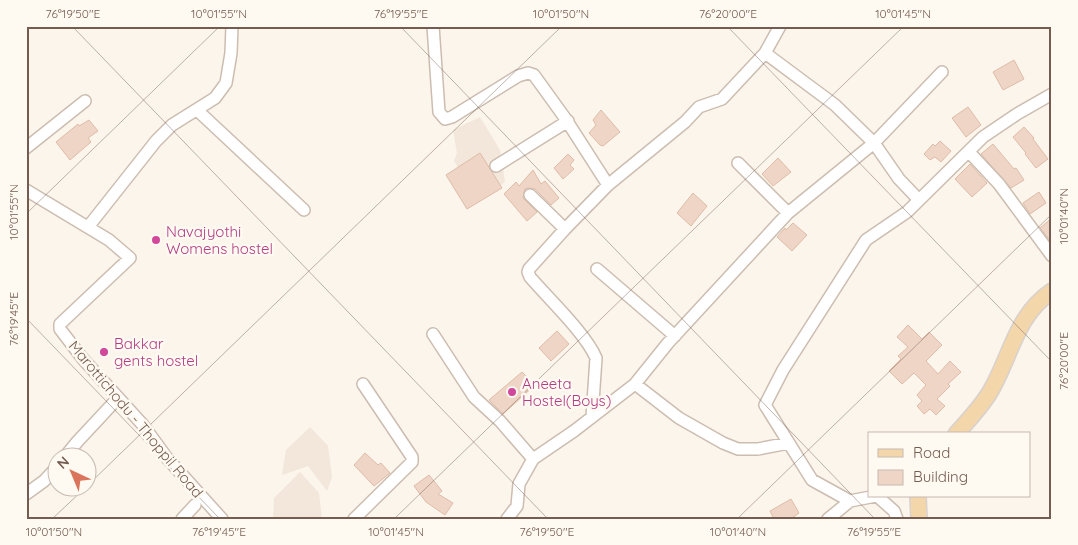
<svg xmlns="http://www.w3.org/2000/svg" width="1078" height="545" font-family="Quicksand,sans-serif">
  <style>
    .residential { fill: #f2e7da }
    .building { fill: #eed5c5; stroke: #e0bba7 }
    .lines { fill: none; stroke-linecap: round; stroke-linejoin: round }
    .minor-casing { stroke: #cdbdb1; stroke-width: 14 }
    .major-casing { stroke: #d8d1ce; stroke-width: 18 }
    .minor { stroke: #fff; stroke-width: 11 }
    .major { stroke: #f3d7aa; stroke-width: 15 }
    .ticks { fill: none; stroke: #745c50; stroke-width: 1; stroke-opacity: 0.45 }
    .hotel-dot { fill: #d1479c; stroke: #fef9f1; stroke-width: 2 }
    .labels { text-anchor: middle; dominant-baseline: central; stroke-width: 5; stroke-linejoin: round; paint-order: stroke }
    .hotel-label { font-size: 15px; fill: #b23c85; stroke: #fef9f1; text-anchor: start }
    .street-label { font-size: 15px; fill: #745c50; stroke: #fef9f1 }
    .neatline { fill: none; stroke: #745c50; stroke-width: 2 }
    .ticks-label { font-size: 12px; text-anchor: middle; fill: #745c50 }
  </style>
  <rect width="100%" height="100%" fill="#fbf5eb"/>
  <path class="residential" d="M480,117L500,150L505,182L479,201L454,161L457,153L453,130Z
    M310,427L328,446L332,477L327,491L308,466L282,475L286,450Z
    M300,472L319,493L322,519H273L274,498Z"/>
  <path class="building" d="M1014,60L1024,79L1003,90L993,72Z
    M968,107L981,125L966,137L952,118Z
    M601,110L620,132L603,146L600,145L589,133L596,125L593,120Z
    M89,120L98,131L88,138L91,142L70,160L56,142L78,124L79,126Z
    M1024,127L1034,138L1033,139L1048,159L1036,168L1025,154L1026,153L1013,137Z
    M940,141L951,151L941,162L935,157L930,160L924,154L933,144L935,146Z
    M993,144L1014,169L1016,168L1024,180L1011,188L981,154Z
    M480,153L502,188L467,209L446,175Z
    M568,154L574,160L570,165L574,169L563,179L554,168Z
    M778,158L791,172L773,186L762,174Z
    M970,164L987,183L972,197L955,179Z
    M533,170L541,184L545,181L559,198L551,205L535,189L528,188L525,189L523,198L537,212L527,221L504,194L516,182L519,186Z
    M1039,192L1046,203L1030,214L1023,203Z
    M693,193L707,206L691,226L677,213Z
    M1052,218V243L1040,228Z
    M793,223L807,235L792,251L777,237L785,228L786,230Z
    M908,325L922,339L929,332L942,345L926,361L938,374L950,361L961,372L948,384L950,386L937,399L945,406L936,415L930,409L924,414L917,406L922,401L917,395L926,385L914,373L902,384L889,371L901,359L898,356L908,347L897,337Z
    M557,331L569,344L551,361L539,348Z
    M522,372L535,385L503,414L489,400Z
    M365,453L378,465L381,463L390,473L374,486L354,465Z
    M429,475L442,491L438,494L453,503L445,515L426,502L414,486Z
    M791,499L799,513L791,519H774L770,511Z"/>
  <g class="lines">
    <defs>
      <path id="minor" d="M433,26L439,112L445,119L452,117L518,76L528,73L534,75L565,118L608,185
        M765,53L835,105L874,143L899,179L919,200
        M197,110L304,210
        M26,148L85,101
        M969,152L999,184L1052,256
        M738,163L788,213
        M496,166L568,121
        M26,190L109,240L130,258L60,324V329L83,359L143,425L167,458L222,519
        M530,195L565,229
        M88,227L156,141L172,125L215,98L226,83L231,53L232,26
        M597,269L675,336
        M433,334L474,397L500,421L533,459
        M635,384L679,418L723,443L738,449H758L789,443
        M592,417L596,358C586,334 548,298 530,277L528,272L529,269L565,229L608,185L685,122L699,107L722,99L765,53L780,26
        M64,458L77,442L118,398
        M26,494L44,481L58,466
        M877,496L894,511L897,519
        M850,501L812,480L765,405L783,370L866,240L907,212L983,137L1017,114L1052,94
        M182,519L195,505
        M354,519L412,462V457L363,384
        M507,519L517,506L519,484L533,459L574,431L635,384L668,343L788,213L874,143L942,72
        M828,519L850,501L876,496"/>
      <path id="major" d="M956,434C968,421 981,407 990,392C1011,357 1015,316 1052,291
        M918,496L919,519"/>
    </defs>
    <use href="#minor" class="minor-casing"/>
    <use href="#major" class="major-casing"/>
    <use href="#minor" class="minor"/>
    <use href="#major" class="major"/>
  </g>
  <path class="ticks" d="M72,26L548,519M400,26L875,519M727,26L1052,362M26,214L220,26M26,318L220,519M88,485L562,26M52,519L85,488M394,519L904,26M737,519L1052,214"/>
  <g class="hotel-dot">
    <circle cx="156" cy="240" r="5"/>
    <circle cx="104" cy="352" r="5"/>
    <circle cx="512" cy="392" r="5"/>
  </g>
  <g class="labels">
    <g class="hotel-label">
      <text x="166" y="231">Navajyothi<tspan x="166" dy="17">Womens hostel</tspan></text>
      <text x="114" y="343">Bakkar<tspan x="114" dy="17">gents hostel</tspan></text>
      <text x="522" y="383">Aneeta<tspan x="522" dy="17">Hostel(Boys)</tspan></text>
    </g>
    <g class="street-label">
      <text transform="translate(136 419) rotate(50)">Marottichodu - Thoppil Road</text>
    </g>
  </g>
  <rect width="1078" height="545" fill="none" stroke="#fef9f1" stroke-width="55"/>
  <rect x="868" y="432" width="162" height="65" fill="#fef9f1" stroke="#c7bab1"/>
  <rect x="878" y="449" width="25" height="8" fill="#f3d7aa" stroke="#c7bab1"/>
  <text x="913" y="458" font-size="15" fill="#745c50">Road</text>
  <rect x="878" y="470" width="25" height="15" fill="#eed5c5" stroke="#c7bab1"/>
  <text x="913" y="482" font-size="15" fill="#745c50">Building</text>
  <g transform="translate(72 472) rotate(316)"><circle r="24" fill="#fef9f1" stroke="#c7bab1"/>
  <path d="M0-4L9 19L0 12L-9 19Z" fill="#da755b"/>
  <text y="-8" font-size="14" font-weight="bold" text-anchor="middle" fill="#745c50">N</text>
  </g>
  <rect x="28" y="28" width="1022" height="490" class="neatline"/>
  <g class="ticks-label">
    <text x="73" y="18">76°19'50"E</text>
    <text x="219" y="18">10°01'55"N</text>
    <text x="401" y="18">76°19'55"E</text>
    <text x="561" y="18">10°01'50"N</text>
    <text x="728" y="18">76°20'00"E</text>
    <text x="903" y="18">10°01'45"N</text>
    <text transform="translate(14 212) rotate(-90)" y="4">10°01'55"N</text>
    <text transform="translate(1064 216) rotate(-90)" y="4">10°01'40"N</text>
    <text transform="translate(14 319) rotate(-90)" y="4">76°19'45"E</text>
    <text transform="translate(1064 361) rotate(-90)" y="4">76°20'00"E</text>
    <text x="54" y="536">10°01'50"N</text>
    <text x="219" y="536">76°19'45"E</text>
    <text x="396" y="536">10°01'45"N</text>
    <text x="547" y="536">76°19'50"E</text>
    <text x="738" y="536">10°01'40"N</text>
    <text x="874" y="536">76°19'55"E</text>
  </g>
</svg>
